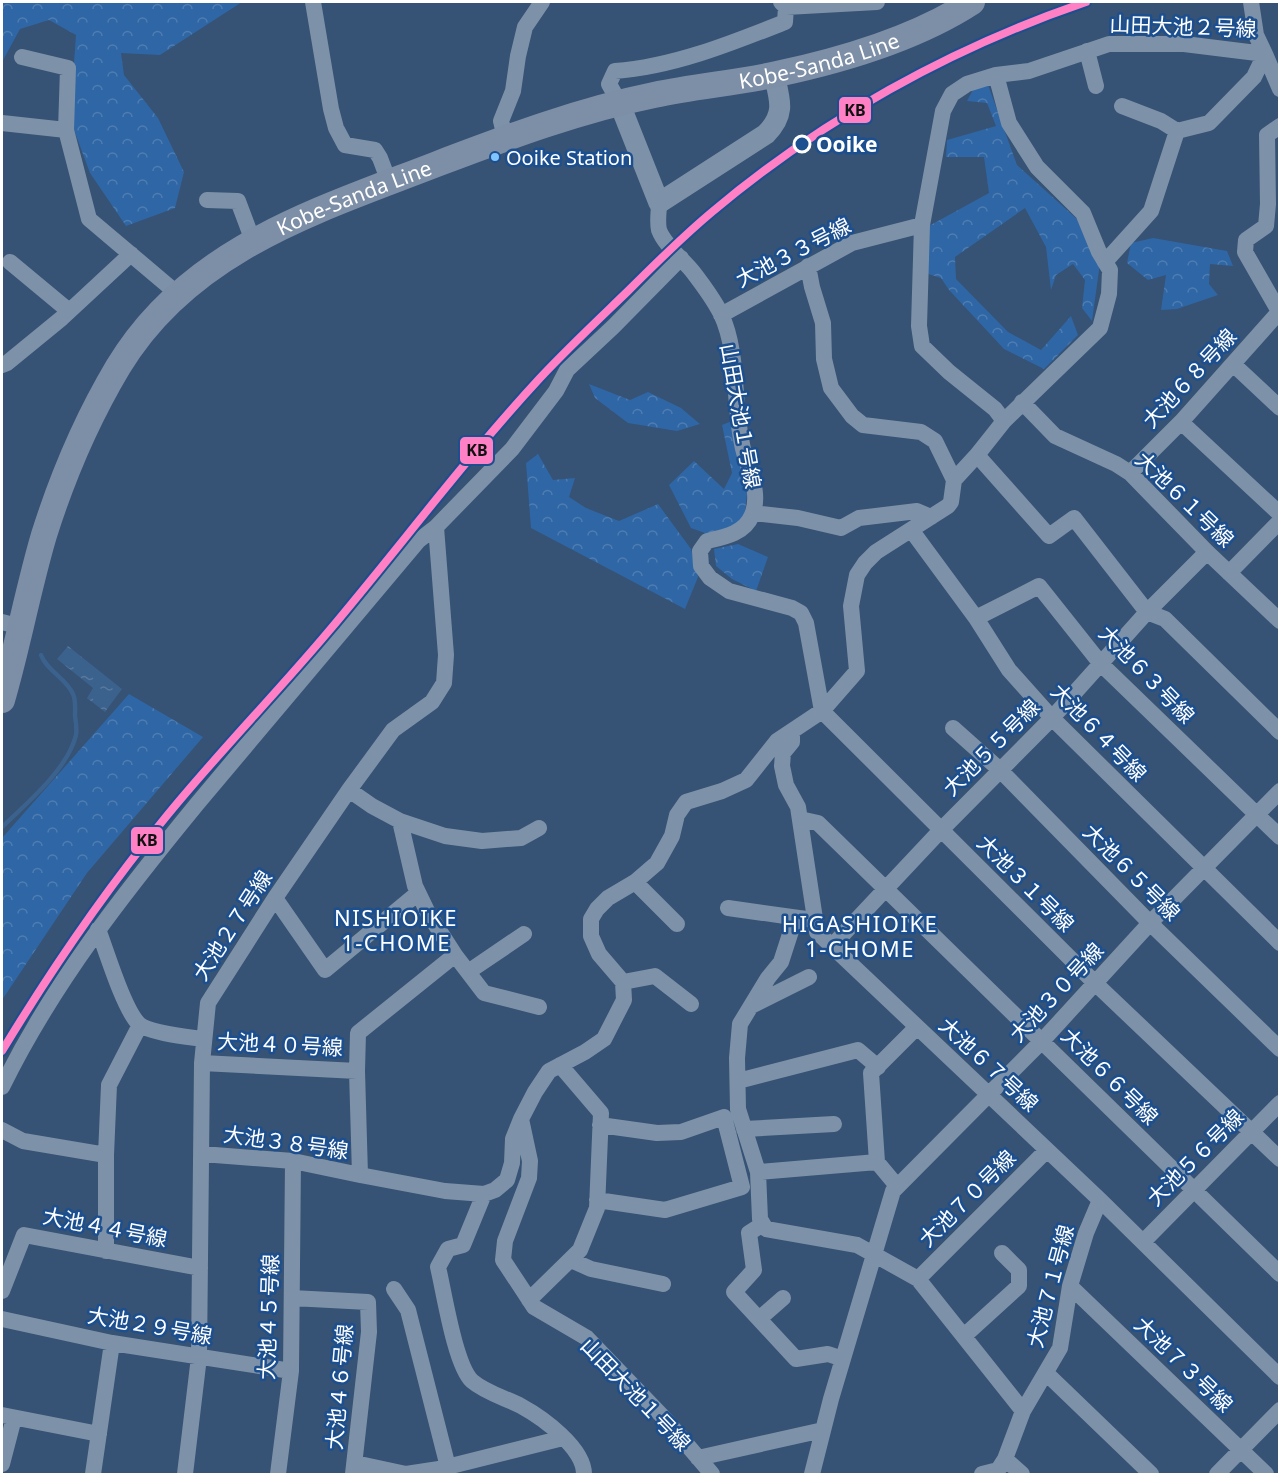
<svg xmlns="http://www.w3.org/2000/svg" width="1281" height="1476" font-family="'Noto Sans','Noto Sans JP',sans-serif">
  <style>
    .forest { fill: url(#forest-crowns) }
    .water { fill: url(#water-ripples) }
    .lines { fill: none; stroke-linecap: round; stroke-linejoin: round }
    .stream { stroke: #3b618d; stroke-width: 4.5 }
    .minor { stroke: #7d92a8; stroke-width: 16 }
    .tertiary { stroke: #7d92a8; stroke-width: 21 }
    .primary { stroke: #7d8ea7; stroke-width: 26 }
    .rail-1-casing { stroke: #1b4f8f; stroke-width: 12 }
    .rail-1 { stroke: #ff80c5; stroke-width: 8 }
    .stop-dot { fill: #1b4f8f; stroke: #fff; stroke-width: 3 }
    .bus-dot { fill: #80c4ff; stroke: #1b4f8f; stroke-width: 2 }
    .labels { text-anchor: middle; dominant-baseline: central; stroke-width: 5; stroke-linejoin: round; paint-order: stroke }
    .bus-label { font-size: 20px; fill: #fff; stroke: #1b4f8f; text-anchor: start }
    .street-label { font-size: 21px; fill: #fff; stroke: #1b4f8f }
    .stop-label { font-size: 21px; font-weight: bold; fill: #fff; stroke: #1b4f8f; text-anchor: start }
    .neighbourhood-label { font-size: 22px; letter-spacing: 1.5px; fill: #fff; stroke: #1b4f8f }
    .line-badge { stroke: #1b4f8f; stroke-width: 2 }
    .pale-badge-label { font-size: 16px; text-anchor: middle; font-weight: bold; fill: #111 }
  </style>
  <defs>
    <pattern id="forest-crowns" width="20" height="18" patternUnits="userSpaceOnUse" patternTransform="scale(1.5)"><rect width="20" height="18" fill="#2f66a5"/><path d="M2 6a3 3 0 1 1 6 0M12 15a3 3 0 1 1 6 0" fill="none" stroke="#4e7db2"/></pattern>
    <pattern id="water-ripples" width="26" height="14" patternUnits="userSpaceOnUse" patternTransform="scale(1.5)"><rect width="26" height="14" fill="#3b618d"/><path d="M2 4q2-2 4 0t4 0M15 11q2-2 4 0t4 0" fill="none" stroke="#58799e"/></pattern>
  </defs>
  <rect width="100%" height="100%" fill="#365274"/>
  <path class="forest" d="M2,2H242L160,55L121,53L124,75L158,118L184,172L175,208L126,226L90,173L70,119L76,35L49,20L20,29L2,62Z
    M987,82L1017,165L1077,219L1100,263L1092,321L1082,308L1085,280L1073,264L1056,275L1051,290L1046,247L1025,208L955,257L956,279L1008,332L1041,350L1071,316L1078,335L1044,369L1004,349L949,290L941,278L925,273L927,227L989,193L984,157H946L947,140L996,126L987,103L967,101L975,86Z
    M1153,238L1227,251L1233,266L1210,264L1209,284L1218,295L1177,309L1161,310L1166,275L1148,280L1127,263L1131,243Z
    M589,384L630,400L648,392L681,408L700,424L677,431L628,423L595,398Z
    M732,421L747,494L744,521L713,536L691,528L669,485L694,461L724,489L732,473L722,425Z
    M538,454L553,480L575,478L569,497L586,508L619,521L658,504L691,549L698,577L685,609L531,528L526,463Z
    M738,544L768,557L756,591L732,579L716,566L714,549Z
    M129,694L203,737L87,873L2,1000V838Z"/>
  <path class="water" d="M68,646L122,689L105,712L87,698L93,688L57,659Z"/>
  <g class="lines">
    <path class="stream" d="M2,827C26,804 68,769 76,735C77,729 76,722 75,716C75,709 76,700 73,694C66,678 47,671 41,655"/>
    <path class="minor" d="M313,2L331,109L336,128L345,145L375,150L380,158L389,182
      M781,2L786,7L877,2
      M1251,2L1256,35L1265,54L1184,44H1109L1029,71L996,75L967,84L952,94L943,111L922,225L919,326L922,346L949,372L995,409L1004,421L977,455L954,480L951,502L948,506L876,552L865,563L857,575L851,606L857,671L822,711L1096,984L1280,1159
      M1087,51L1096,86
      M1265,54L1280,89
      M22,57L68,68L66,130L89,219L179,295
      M996,75L1009,123L1037,167L1083,213L1099,252L1105,262
      M619,102L609,84L615,71C673,67 732,43 785,22L786,7
      M1122,106L1161,121L1177,131
      M2,123L66,130
      M1280,126L1267,135L1268,204L1266,226L1246,240L1245,252L1280,313
      M505,137L501,121L513,91L518,56L525,27L542,2
      M207,200L238,201L253,241
      M659,203C659,211 657,222 659,230C665,246 683,259 693,272C703,285 714,300 721,314C739,352 733,403 742,444C746,467 762,491 752,515C745,533 725,537 707,541L700,551L701,566L710,578L729,591L792,608L801,613L806,623L822,711L777,741L746,780L722,791L686,802L677,815L672,836L657,863L635,882L608,898L597,909L591,919V936L599,954L623,982L624,1000L604,1039L585,1052L549,1071L535,1092L521,1119L530,1161L529,1178L505,1241L503,1260L534,1307L587,1338L665,1419L712,1474
      M10,262L69,311
      M808,266L812,287L823,323L824,359L831,388L852,416L863,425L921,432L935,441L954,480
      M721,315L852,243L922,225
      M1233,364L1280,408
      M2,365L7,363L62,318L131,254
      M1022,402L1055,436L1116,464L1130,473L1207,552L1280,621
      M1004,421L1100,328L1109,294L1110,270L1105,262L1151,211L1177,131L1209,123L1254,77L1265,54
      M1181,422L1280,514
      M977,455L1049,536L1074,518L1147,612L1165,619L1280,732
      M1130,473L1181,422L1279,312
      M753,513L798,518L841,528L859,518L917,511L931,517
      M912,531L976,618L1009,670L1052,718L1280,943
      M1229,573L1280,521
      M976,618L1039,586L1101,664L1280,837
      M2,622L21,627
      M953,728L999,769L1150,923L1280,1049
      M792,731V742L783,753L782,766L786,785L798,807L817,932L1100,1200L1280,1377
      M800,819L818,823L1280,1274
      M400,821L445,836L482,841L521,838L539,828
      M635,882L677,924
      M275,898L325,970L418,893
      M728,908L799,918
      M98,929C106,950 124,1010 139,1024C149,1033 189,1037 203,1039
      M832,946L941,830L1052,718L1147,612L1207,552
      M455,955L484,993L539,1007
      M468,972L524,934
      M623,982L655,976L691,1004
      M751,1006L809,977
      M917,1027L871,1073L877,1162L758,1172L760,1219L766,1229L857,1245L918,1279
      M202,1063L357,1071
      M738,1081L858,1050L878,1067
      M2,1087C53,983 124,893 197,804C270,716 345,629 418,541L436,527L512,449L556,391L567,370L613,327L681,258
      M744,1129L834,1124
      M2,1130L23,1141L106,1155
      M202,1154L293,1161L360,1175L357,1071L358,1033L455,955L428,913L415,886L400,821L372,806L349,790
      M877,1162L897,1186
      M758,1172L738,1109L737,1058L740,1024L768,978L781,962L792,928L799,918L815,920
      M360,1175L445,1191L484,1194L495,1190L507,1180L512,1163L513,1139L521,1119
      M484,1194L463,1245L448,1249L438,1267C444,1292 455,1365 472,1381C486,1393 506,1398 521,1406C543,1418 584,1448 584,1474
      M597,1200L665,1210L742,1187L724,1117L681,1132L657,1133L600,1125
      M763,1224L749,1233L754,1270L734,1292L796,1359L828,1354L843,1359
      M1143,1242L1280,1103
      M106,1251V1155L109,1085L140,1025
      M571,1260L591,1269L663,1284
      M1070,1286L1266,1474
      M394,1289L408,1310L448,1467
      M2,1291L24,1235L200,1268
      M292,1298L368,1302L369,1332L353,1474
      M529,1300L580,1250L597,1208L601,1113L560,1065
      M2,1319L112,1343L291,1371
      M759,1319L783,1298
      M964,1336L1019,1286V1270L1002,1253
      M1046,1373L1151,1474
      M1023,1411L918,1279L1047,1150
      M2,1415L99,1434
      M698,1458L823,1430
      M355,1463L406,1474L439,1469L563,1438
      M2,1464L14,1418
      M93,1474L112,1343
      M185,1474L199,1357L202,1063L208,1003L275,898L349,790L393,730L432,702L444,683L446,655L436,527
      M278,1474L291,1371L293,1161
      M812,1474L831,1399L893,1191L1042,1041L1150,923L1280,791
      M982,1474L998,1470L1005,1459
      M1022,1474L1005,1459L1023,1411L1060,1348L1070,1286L1086,1233L1100,1200
      M1217,1474L1280,1410"/>
    <path class="tertiary" d="M619,102L659,203L766,134C786,114 780,100 774,75"/>
    <path class="primary" id="s1" d="M2,700C18,645 28,589 44,535C62,478 87,419 118,367C189,249 316,211 437,164C508,137 580,110 654,95C695,86 737,83 777,74C843,60 915,39 972,2"/>
    <defs>
      <path id="rail-1" d="M2,1051C51,970 105,891 165,818C217,754 275,695 328,632C399,548 465,459 540,378C568,348 598,320 628,291C655,264 682,237 712,212C821,120 951,48 1086,2"/>
    </defs>
    <use href="#rail-1" class="rail-1-casing"/>
    <use href="#rail-1" class="rail-1"/>
  </g>
  <circle class="stop-dot" cx="802" cy="144" r="8"/>
  <circle class="bus-dot" cx="495" cy="157" r="5"/>
  <g class="labels">
    <g class="bus-label">
      <text x="506" y="157">Ooike Station</text>
    </g>
    <g class="street-label">
      <text transform="translate(1183 26) rotate(2)">山田大池２号線</text>
      <text stroke="none"><textPath href="#s1" startOffset="1137">Kobe-Sanda Line</textPath></text>
      <text stroke="none"><textPath href="#s1" startOffset="651">Kobe-Sanda Line</textPath></text>
      <text transform="translate(793 252) rotate(-27)">大池３３号線</text>
      <text transform="translate(1189 378) rotate(-47)">大池６８号線</text>
      <text transform="translate(741 416) rotate(80)">山田大池１号線</text>
      <text transform="translate(1185 499) rotate(44)">大池６１号線</text>
      <text transform="translate(1147 674) rotate(46)">大池６３号線</text>
      <text transform="translate(1099 732) rotate(46)">大池６４号線</text>
      <text transform="translate(991 747) rotate(-45)">大池５５号線</text>
      <text transform="translate(1132 872) rotate(45)">大池６５号線</text>
      <text transform="translate(1026 883) rotate(45)">大池３１号線</text>
      <text transform="translate(232 925) rotate(-57)">大池２７号線</text>
      <text transform="translate(1056 992) rotate(-47)">大池３０号線</text>
      <text transform="translate(280 1044) rotate(3)">大池４０号線</text>
      <text transform="translate(989 1064) rotate(43)">大池６７号線</text>
      <text transform="translate(1110 1076) rotate(45)">大池６６号線</text>
      <text transform="translate(286 1142) rotate(8)">大池３８号線</text>
      <text transform="translate(1195 1157) rotate(-45)">大池５６号線</text>
      <text transform="translate(967 1198) rotate(-45)">大池７０号線</text>
      <text transform="translate(105 1227) rotate(11)">大池４４号線</text>
      <text transform="translate(1050 1286) rotate(-75)">大池７１号線</text>
      <text transform="translate(268 1317) rotate(-88)">大池４５号線</text>
      <text transform="translate(150 1325) rotate(10)">大池２９号線</text>
      <text transform="translate(1184 1364) rotate(44)">大池７３号線</text>
      <text transform="translate(339 1387) rotate(-85)">大池４６号線</text>
      <text transform="translate(636 1394) rotate(46)">山田大池１号線</text>
    </g>
    <g class="stop-label">
      <text x="816" y="144">Ooike</text>
    </g>
    <g class="neighbourhood-label">
      <text x="396" y="917">NISHIOIKE<tspan x="396" dy="25">1-CHOME</tspan></text>
      <text x="860" y="923">HIGASHIOIKE<tspan x="860" dy="25">1-CHOME</tspan></text>
    </g>
  </g>
  <g class="line-badge">
    <rect x="838" y="96" width="34" height="28" rx="6" fill="#ff80c5"/>
    <rect x="459" y="436" width="35" height="29" rx="6" fill="#ff80c5"/>
    <rect x="130" y="826" width="34" height="29" rx="6" fill="#ff80c5"/>
  </g>
  <g class="pale-badge-label">
    <text x="855" y="116">KB</text>
    <text x="477" y="456">KB</text>
    <text x="147" y="846">KB</text>
  </g>
  <rect width="1281" height="1476" fill="none" stroke="#ffffff" stroke-width="6"/>
</svg>
